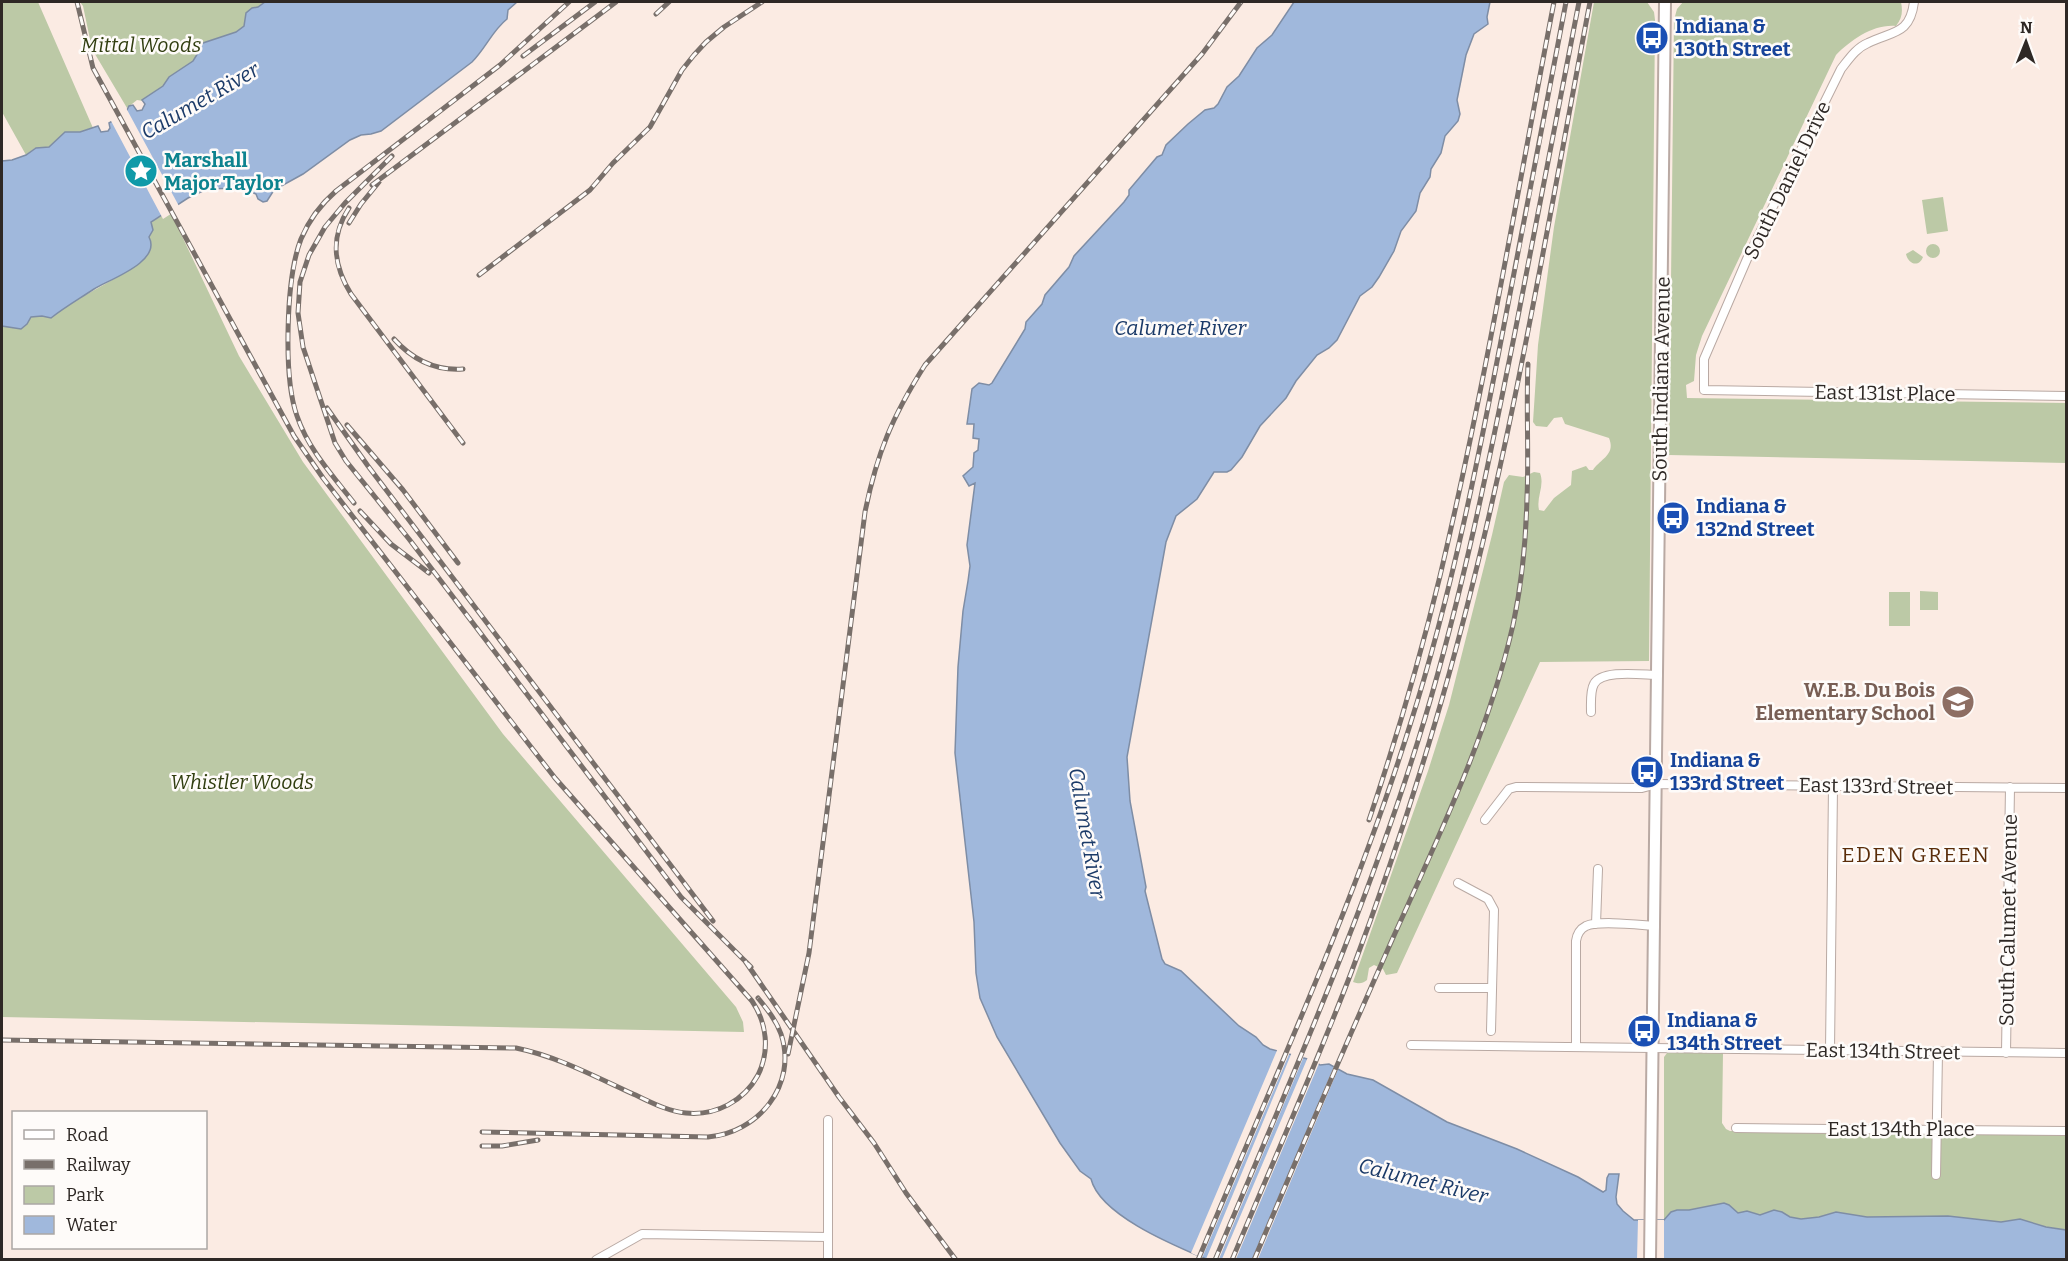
<svg xmlns="http://www.w3.org/2000/svg" width="2068" height="1261" font-family="Bitter,serif">
  <style>
    .green { fill: #bcc9a6 }
    .water { fill: #a0b8dc; stroke: #7e8da5; stroke-width: 1.5 }
    .pier { fill: #fbebe3 }
    .lines { fill: none; stroke-linecap: round; stroke-linejoin: round }
    .minor-casing { stroke: #b9a9a3; stroke-width: 10 }
    .secondary-casing { stroke: #b9a9a3; stroke-width: 14 }
    .minor { stroke: #fff; stroke-width: 8 }
    .secondary { stroke: #fff; stroke-width: 10 }
    .rail-casing { stroke: #786f6a; stroke-width: 5 }
    .rail { stroke: #fefbf9; stroke-width: 3; stroke-dasharray: 9; stroke-linecap: butt }
    .labels { text-anchor: middle; dominant-baseline: central; stroke-width: 5; stroke-linejoin: round; paint-order: stroke }
    .transit-label { font-size: 20px; font-weight: bold; fill: #164399; stroke: #fefbf9; text-anchor: start }
    .park-label { font-size: 20px; font-style: italic; fill: #313e10; stroke: #fefbf9 }
    .culture-label { font-size: 20px; font-weight: bold; fill: #0d838f; stroke: #fefbf9; text-anchor: start }
    .street-label { font-size: 20px; fill: #2e2825; stroke: #fefbf9 }
    .education-label { font-size: 20px; font-weight: bold; fill: #785e54; stroke: #fefbf9; text-anchor: end }
    .water-label { font-size: 21px; font-style: italic; fill: #1b3a68; stroke: #fefbf9 }
    .neighbourhood-label { font-size: 21px; letter-spacing: 1.5px; fill: #5a2d0a; stroke: #fefbf9 }
  </style>
  <rect width="100%" height="100%" fill="#fbebe3"/>
  <path class="green" d="M2,2H38L93,128L80,132H65L49,147L35,148L26,155L2,112Z
    M80,2H281L143,101L137,100L127,108L92,49L83,6Z
    M1594,2H1647L1654,12L1655,20L1649,661L1540,662L1397,973L1386,975L1383,969L1374,965L1369,968L1367,980C1362,984 1359,984 1353,982L1428,771L1449,705L1492,535L1504,482L1509,475L1523,477L1534,472L1540,473C1545,486 1536,497 1539,510L1544,511L1554,498L1571,485L1572,471L1586,466L1589,470H1593C1600,459 1616,455 1609,438L1565,424L1562,417L1554,418L1547,427L1536,426L1533,422L1538,345L1554,227Z
    M1683,2H1901C1903,12 1902,18 1896,26C1873,24 1851,40 1836,55L1702,336L1696,355L1694,381L1686,385L1687,398L2066,403V463L1669,455L1674,20L1677,9Z
    M1943,197L1948,231L1927,234L1922,200Z
    M170,211L239,356L303,462L503,734L736,1007L743,1022L744,1032L2,1017V326L21,329L27,324L31,317L42,316L66,306L130,270L149,237L151,222Z
    M1926 251a7 7 0 1 1 14 0a7 7 0 1 1-14 0Z
    M1913,250L1923,257C1919,268 1908,264 1906,254Z
    M1920,591L1938,592V610H1920Z
    M1889,592H1910V626H1889Z
    M1667,1053H1723L1722,1123L1726,1129L1730,1131L2066,1133V1230L2046,1227L2020,1219L2001,1222L1948,1216L1867,1217L1836,1212L1819,1217L1801,1219L1790,1217L1782,1212C1770,1214 1748,1217 1736,1212C1730,1209 1730,1205 1724,1203L1689,1210H1676L1671,1212L1664,1220V1057Z"/>
  <path class="water" d="M265,2H517L508,10L507,19C492,31 486,48 472,62L381,131L371,134L361,135L350,140L303,174L274,190L267,201L263,202L258,199L256,194L242,188L207,189L188,198L151,222L153,230L149,237C162,262 108,280 94,289C79,299 65,307 51,318L42,316L31,317L27,324L21,329L2,326V161L12,160L26,155L36,148L49,147L65,132H80L98,126L101,132L108,131L110,128L109,123L125,114L129,106L133,105L137,111L142,110L145,104L142,100L163,86L169,77L193,61L198,53V48L203,43L236,32L244,26L246,13L252,8L258,7Z
    M1294,2H1490L1487,17L1488,24L1474,34L1466,55L1457,100L1460,114L1458,121L1445,136L1441,153L1431,169L1430,177L1420,193L1416,211L1401,231L1394,251L1379,277L1372,287L1360,296L1337,340L1329,348L1317,355L1296,381L1286,398L1260,426L1242,457L1231,470L1227,472H1214L1197,499L1176,516L1166,542L1127,757L1130,801L1146,887L1145,891L1162,959L1165,964L1181,971L1239,1026L1256,1037L1263,1045L1270,1049L1315,1061L1320,1065L1329,1064L1347,1074L1373,1080L1447,1122L1517,1149L1578,1177L1603,1192L1606,1190L1607,1178L1609,1174H1619L1616,1197L1617,1204L1623,1211L1634,1220H1664L1671,1212L1677,1210H1689L1724,1203L1729,1205L1738,1213L1747,1211L1760,1215L1774,1210L1782,1212L1790,1217L1801,1219L1819,1217L1836,1212L1867,1217L1948,1216L2001,1222L2020,1219L2046,1227L2066,1230V1259H1206C1173,1245 1100,1215 1091,1179L1080,1171L1060,1143L997,1037L980,998L976,973L974,922L955,753L958,667L963,611L968,581L970,566L967,545L975,483L969,486L963,476L973,467L974,453L978,450L979,439L973,438L974,424H967L972,389L979,383L989,385L992,383L1025,329L1026,322L1042,304L1045,295L1069,267L1074,256L1124,202L1129,195V190L1157,157L1162,155L1166,145L1188,124L1205,110L1214,108L1218,104L1227,87L1239,76L1257,48L1272,35Z"/>
  <path class="pier" d="M125,106L180,208L163,219L110,119L122,111Z
    M1278,1048L1290,1052L1202,1258L1191,1253Z
    M1292,1052L1304,1056L1219,1259H1206Z
    M1308,1057L1320,1061L1236,1259H1222Z
    M1335,1064L1339,1067L1258,1259H1252Z
    M1638,1220H1664V1260L1637,1259Z"/>
  <g class="lines">
    <defs>
      <path id="minor" d="M1914,2C1910,35 1892,31 1868,43C1856,48 1849,59 1841,69L1747,259L1704,359V390L2066,396
        M1591,712C1591,704 1590,691 1594,684C1602,669 1643,675 1658,675
        M1485,820L1509,789L1516,787L1642,788L1657,784L2066,788
        M1458,883L1488,899L1494,910L1491,1031
        M1596,924L1598,869
        M1439,988H1492
        M1411,1045L2066,1053
        M1576,1047V941C1577,934 1580,929 1586,926C1599,920 1640,925 1655,926
        M1830,1051L1833,786
        M2006,1053L2010,787
        M828,1120V1260
        M1736,1128L2066,1131
        M1936,1175L1938,1052
        M596,1260L642,1234L828,1237"/>
      <path id="secondary" d="M1650,1260L1665,2"/>
    </defs>
    <use href="#minor" class="minor-casing"/>
    <use href="#secondary" class="secondary-casing"/>
    <use href="#minor" class="minor"/>
    <use href="#secondary" class="secondary"/>
    <defs>
      <path id="rail" d="M656,14L669,2
        M523,56L595,2
        M392,156L345,203L325,227L309,255L300,282L298,313L303,347L335,443L346,461L409,539L681,897L751,967
        M372,185L616,2
        M349,208C330,237 333,265 351,294L463,443
        M349,223L361,204L379,182
        M479,275L590,190L613,163L650,127L682,70L694,55L706,42L724,27L762,2
        M394,339C412,359 435,371 463,369
        M327,408L368,466L713,921
        M347,425L403,490L458,563
        M354,503C333,476 308,449 297,416C283,377 286,277 301,239C309,220 321,204 336,191L500,65L569,2
        M360,511L391,544L429,573
        M1369,820C1396,740 1420,658 1440,576C1485,386 1517,193 1554,2
        M745,961L839,1097L874,1143L906,1193L956,1260
        M2,1040L516,1048C556,1056 594,1076 631,1093C649,1101 666,1111 686,1113C716,1116 744,1101 758,1075C770,1051 767,1023 752,1001L555,778L323,478L294,436L93,68L77,2
        M788,1054L809,953L865,512C877,453 892,417 925,365L1202,54L1241,2
        M482,1132L708,1137C758,1133 798,1085 781,1034C776,1020 767,1009 758,998
        M482,1146H502L538,1140
        M1198,1260C1272,1083 1353,908 1410,725C1452,593 1479,456 1505,320C1526,214 1546,108 1566,2
        M1215,1260C1290,1081 1369,904 1425,718C1463,591 1489,462 1515,332C1536,222 1558,112 1579,2
        M1232,1260C1272,1164 1314,1070 1351,973C1382,891 1410,808 1435,723C1505,487 1544,243 1590,2
        M1254,1260C1299,1153 1345,1046 1392,940C1438,838 1488,735 1513,625C1522,583 1526,540 1527,497C1529,453 1526,408 1528,364"/>
    </defs>
    <use href="#rail" class="rail-casing"/>
    <use href="#rail" class="rail"/>
  </g>
  <defs>
    <symbol id="bus-disc" viewBox="-11 -11 22 22"><circle r="9.5" fill="#1a4fb4" stroke="#fefbf9"/><path d="M-5-6H5V4H4V6H2V4H-2V6H-4V4H-5ZM-3.5-4V0h7V-4ZM-3.5 1.2v1.5H-2V1.2ZM2 1.2v1.5H3.5V1.2Z" fill="#fff"/></symbol>
    <symbol id="sight-disc" viewBox="-11 -11 22 22"><circle r="9.5" fill="#0f9aa8" stroke="#fefbf9"/><path d="M0-6L1.8-2.2L6-1.7L2.9 1.2L3.7 5.4L0 3.3L-3.7 5.4L-2.9 1.2L-6-1.7L-1.8-2.2Z" fill="#fff"/></symbol>
    <symbol id="school-disc" viewBox="-11 -11 22 22"><circle r="9.5" fill="#8d6e63" stroke="#fefbf9"/><path d="M0-5L7-2L0 1L-7-2ZM-4 1L0 2.5L4 1V4Q0 6-4 4Z" fill="#fff"/></symbol>
  </defs>
  <g fill-rule="evenodd">
    <use href="#bus-disc" x="1633" y="19" width="38" height="38"/>
    <use href="#sight-disc" x="122" y="152" width="38" height="38"/>
    <use href="#bus-disc" x="1654" y="499" width="38" height="38"/>
    <use href="#school-disc" x="1939" y="683" width="38" height="38"/>
    <use href="#bus-disc" x="1628" y="753" width="38" height="38"/>
    <use href="#bus-disc" x="1625" y="1012" width="38" height="38"/>
  </g>
  <g class="labels">
    <g class="transit-label">
      <text x="1675" y="26">Indiana &amp;<tspan x="1675" dy="23">130th Street</tspan></text>
      <text x="1696" y="506">Indiana &amp;<tspan x="1696" dy="23">132nd Street</tspan></text>
      <text x="1670" y="760">Indiana &amp;<tspan x="1670" dy="23">133rd Street</tspan></text>
      <text x="1667" y="1020">Indiana &amp;<tspan x="1667" dy="23">134th Street</tspan></text>
    </g>
    <g class="park-label">
      <text x="141" y="45">Mittal Woods</text>
      <text x="242" y="782">Whistler Woods</text>
    </g>
    <g class="culture-label">
      <text x="164" y="160">Marshall<tspan x="164" dy="23">Major Taylor</tspan></text>
    </g>
    <g class="street-label">
      <text transform="translate(1787 180) rotate(-64)">South Daniel Drive</text>
      <text transform="translate(1661 379) rotate(-89)">South Indiana Avenue</text>
      <text transform="translate(1885 393) rotate(1)">East 131st Place</text>
      <text transform="translate(1876 786) rotate(1)">East 133rd Street</text>
      <text transform="translate(2008 920) rotate(-89)">South Calumet Avenue</text>
      <text transform="translate(1883 1051) rotate(1)">East 134th Street</text>
      <text x="1901" y="1129">East 134th Place</text>
    </g>
    <g class="education-label">
      <text x="1935" y="690">W.E.B. Du Bois<tspan x="1935" dy="23">Elementary School</tspan></text>
    </g>
    <g class="water-label">
      <text transform="translate(200 101) rotate(-30)">Calumet River</text>
      <text x="1180" y="328">Calumet River</text>
      <text transform="translate(1087 833) rotate(80)">Calumet River</text>
      <text transform="translate(1423 1181) rotate(14)">Calumet River</text>
    </g>
    <g class="neighbourhood-label">
      <text x="1916" y="855">EDEN GREEN</text>
    </g>
  </g>
  <rect width="2068" height="1261" fill="none" stroke="#2e2825" stroke-width="6"/>
  <rect x="12" y="1111" width="195" height="138" fill="#fefbf9" stroke="#aba7a4" stroke-width="1.5"/>
  <rect x="24" y="1130" width="30" height="9" fill="#ffffff" stroke="#aba7a4" stroke-width="1.5"/>
  <text x="66" y="1141" font-size="18" fill="#2e2825">Road</text>
  <rect x="24" y="1160" width="30" height="9" fill="#786f6a" stroke="#aba7a4" stroke-width="1.5"/>
  <text x="66" y="1171" font-size="18" fill="#2e2825">Railway</text>
  <rect x="24" y="1186" width="30" height="18" fill="#bcc9a6" stroke="#aba7a4" stroke-width="1.5"/>
  <text x="66" y="1201" font-size="18" fill="#2e2825">Park</text>
  <rect x="24" y="1216" width="30" height="18" fill="#a0b8dc" stroke="#aba7a4" stroke-width="1.5"/>
  <text x="66" y="1231" font-size="18" fill="#2e2825">Water</text>
  <g transform="translate(2026 42) rotate(1)" stroke="#fefbf9" stroke-width="4.5" paint-order="stroke">
  <path d="M0-4.5L10 22L0 15L-10 22Z" fill="#2e2825"/>
  <text y="-9" font-size="16" font-weight="bold" text-anchor="middle" fill="#2e2825">N</text>
  </g>
</svg>
